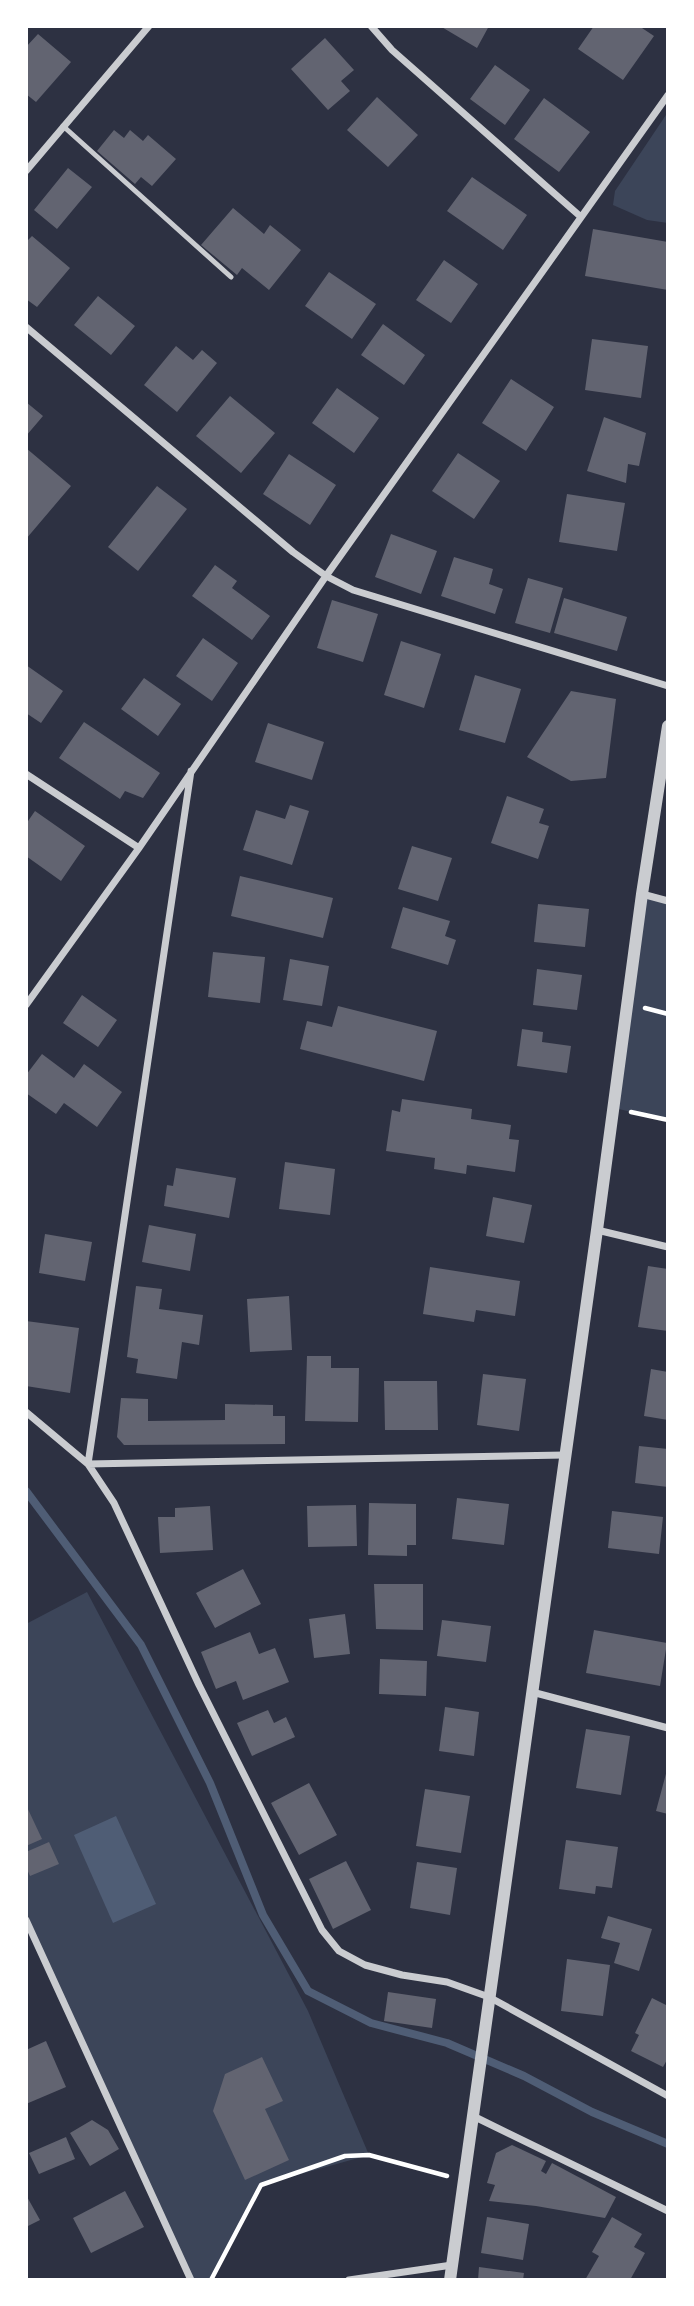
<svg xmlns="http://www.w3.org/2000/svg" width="694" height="2306" font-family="Commissioner,sans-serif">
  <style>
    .green { fill: #3c4559 }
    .water { fill: #4f5d75 }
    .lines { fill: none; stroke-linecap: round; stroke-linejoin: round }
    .stream { stroke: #4f5d75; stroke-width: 8 }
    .building { fill: #626471 }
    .path { stroke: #fff; stroke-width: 4.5 }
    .service { stroke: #caccd0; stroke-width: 5 }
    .minor { stroke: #caccd0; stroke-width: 7 }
    .tertiary { stroke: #caccd0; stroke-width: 12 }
  </style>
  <rect width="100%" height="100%" fill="#2d3142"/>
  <path class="green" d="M668,112V223L647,220L613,205L615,191Z
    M642,894L668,901V1120L614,1108Z
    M87,1592L308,2011L369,2155L261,2185L211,2280H191L26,1920V1624Z"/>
  <path class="water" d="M116,1816L156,1904L113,1923L74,1835Z"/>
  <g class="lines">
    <path class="stream" d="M26,1491L141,1645L210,1783L263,1915L308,1991L371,2023L447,2043L524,2076L592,2112L668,2144"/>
  </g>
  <path class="building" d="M440,26H489L477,48Z
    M594,26H639L654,36L623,80L578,49Z
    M38,34L71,62L36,102L26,94V47Z
    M325,38L354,70L341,81L350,91L328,110L291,69Z
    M495,65L530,90L505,125L470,99Z
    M377,97L418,135L388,167L347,130Z
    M544,98L590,132L559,172L514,139Z
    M114,130L124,138L130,130L143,141L148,135L176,159L152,186L141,177L135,184L97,151Z
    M68,168L92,187L57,229L34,210Z
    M472,177L527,215L503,250L447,211Z
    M233,208L264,234L270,225L301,250L269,290L242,268L237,275L201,245Z
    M593,229L668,242V290L585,276Z
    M32,236L70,268L37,307L26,299V242Z
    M444,260L478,284L451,323L416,300Z
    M329,272L376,304L352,339L305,306Z
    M98,296L135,326L111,355L74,325Z
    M383,324L425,355L404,385L361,355Z
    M592,339L648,346L641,398L585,390Z
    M176,346L193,360L202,350L217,363L177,412L144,385Z
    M511,379L554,407L526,451L482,423Z
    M337,388L379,418L354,453L312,423Z
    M230,396L275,433L241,473L196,436Z
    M26,402L43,416L26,436Z
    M604,417L646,433L639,466L628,464L626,483L587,471Z
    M26,448L71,486L26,539Z
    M458,453L500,481L474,519L432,491Z
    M289,454L336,485L310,525L263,494Z
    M157,486L187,509L138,571L108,547Z
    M567,494L625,503L617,551L559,542Z
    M391,534L437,551L421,594L375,577Z
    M454,557L493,569L489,584L503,589L495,614L441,596Z
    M215,565L237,581L232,588L270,616L252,640L192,596Z
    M528,578L563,588L550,633L515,623Z
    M564,598L627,617L617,651L554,633Z
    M332,600L378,614L363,662L317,648Z
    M203,638L238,663L212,701L176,676Z
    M401,641L441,654L424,708L384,695Z
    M26,665L63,691L41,723L26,713Z
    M475,675L521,689L505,743L459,730Z
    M144,678L181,704L158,736L121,709Z
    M571,691L616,699L606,778L571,781L527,757Z
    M84,722L160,773L143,798L125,791L120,799L59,758Z
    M268,723L324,742L312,780L255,762Z
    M507,796L544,809L539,823L549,826L538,859L491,843Z
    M290,805L309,811L292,865L243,850L256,810L285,819Z
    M35,811L85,846L61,881L26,856V824Z
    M412,846L452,858L438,901L398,889Z
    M240,876L333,898L323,938L231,916Z
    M538,904L589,909L585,947L534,942Z
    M403,907L450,921L445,936L456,940L448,965L391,948Z
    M213,952L265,957L260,1003L208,997Z
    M290,959L329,966L322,1006L283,1000Z
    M537,969L582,975L577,1010L533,1005Z
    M82,995L117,1020L98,1047L63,1023Z
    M338,1006L437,1031L424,1081L300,1049L307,1021L332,1027Z
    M522,1029L543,1032L542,1042L571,1046L567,1073L517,1066Z
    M42,1054L74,1078L84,1064L122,1092L97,1127L64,1103L56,1114L26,1093V1075Z
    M402,1099L472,1109L471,1119L511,1125L509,1139L519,1140L515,1172L467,1165L466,1174L434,1169L435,1158L386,1151L392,1110L400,1112Z
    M285,1162L335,1169L330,1215L279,1209Z
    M176,1168L236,1178L229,1218L164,1206L167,1185L173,1186Z
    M493,1197L532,1205L524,1243L486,1236Z
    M149,1225L196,1234L190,1271L142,1262Z
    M45,1234L92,1242L85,1281L39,1273Z
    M648,1266L668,1269V1331L638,1327Z
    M430,1267L520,1281L515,1316L476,1310L474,1322L423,1314Z
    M136,1286L162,1289L159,1309L203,1315L199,1345L182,1342L177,1379L136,1373L138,1359L127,1357Z
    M289,1296L292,1350L250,1352L247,1299Z
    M26,1321L79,1328L70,1393L26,1386Z
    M307,1356H331V1368H359L358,1422L305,1421Z
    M651,1369L668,1372V1420L644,1416Z
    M483,1374L526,1379L519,1431L477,1425Z
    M384,1381H437L438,1430H385Z
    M121,1398L148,1399V1421L225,1420V1404L273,1405V1416H285V1444L124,1445L117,1437Z
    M639,1446L668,1449V1487L635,1483Z
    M457,1498L509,1504L504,1545L452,1539Z
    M369,1503L416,1504V1545H407V1556L368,1555Z
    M356,1505L357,1546L308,1547L307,1506Z
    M210,1506L213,1550L160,1553L158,1517H175V1508Z
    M612,1511L663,1517L659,1554L608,1548Z
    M243,1569L261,1604L215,1628L196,1593Z
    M374,1584H423V1630L376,1629Z
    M345,1614L350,1654L314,1658L309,1619Z
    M442,1620L491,1626L486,1662L437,1656Z
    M594,1630L667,1643L660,1686L586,1673Z
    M250,1632L259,1654L275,1648L289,1682L243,1700L236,1681L216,1689L201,1652Z
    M380,1659L427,1661L426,1696L379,1694Z
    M445,1707L479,1712L474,1756L439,1751Z
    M268,1710L274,1723L286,1717L295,1737L252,1756L237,1723Z
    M586,1729L630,1736L621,1795L576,1788Z
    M667,1770L668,1771V1814L656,1811Z
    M309,1783L337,1835L299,1855L271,1803Z
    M425,1789L470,1796L461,1853L416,1846Z
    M26,1805L42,1839L26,1846Z
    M566,1840L618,1847L612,1888L596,1886L595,1894L559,1889Z
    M49,1842L59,1864L30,1876L26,1867V1852Z
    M346,1861L371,1910L333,1929L309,1879Z
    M417,1862L457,1868L450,1915L410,1908Z
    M608,1916L652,1929L639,1971L614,1963L620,1943L601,1938Z
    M567,1959L610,1965L603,2016L561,2011Z
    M388,1992L436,1999L432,2028L384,2021Z
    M652,1998L668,2006V2058L663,2067L631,2051L639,2035L635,2033Z
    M46,2041L66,2087L26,2104V2050Z
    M262,2057L283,2101L265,2109L289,2160L245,2180L213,2111L225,2074Z
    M92,2120L108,2130L119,2149L90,2166L70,2133Z
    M66,2137L75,2159L39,2174L29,2153Z
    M512,2145L546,2161L541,2171L546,2174L552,2163L616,2197L605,2218L536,2206L489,2201L495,2185L487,2183L496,2153Z
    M125,2191L144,2227L91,2253L73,2218Z
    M26,2195L40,2220L26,2227Z
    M487,2217L529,2224L523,2260L481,2253Z
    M612,2217L642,2234L634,2247L645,2253L630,2280H585L599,2256L592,2252Z
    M479,2267L524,2273L523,2280H478Z"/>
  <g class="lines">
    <path class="path" d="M645,1008L668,1014
      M631,1112L668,1120
      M211,2280L261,2185L345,2156L369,2155L447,2176"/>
    <path class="service" d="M63,126L231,277"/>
    <path class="minor" d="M371,26L392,50L581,217
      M26,171L149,26
      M26,327L293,552L326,576L353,590L668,686
      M191,771L88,1464L114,1503L199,1685L322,1930L339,1951L365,1965L402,1975L447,1982L489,1997L668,2096
      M26,774L139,848
      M642,894L668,901
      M26,1005L139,848L326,576L668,95
      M597,1230L668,1247
      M26,1412L88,1464L565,1455
      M532,1692L668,1728
      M26,1920L191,2280
      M473,2116L668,2211
      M349,2280L452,2265"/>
    <path class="tertiary" d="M450,2280L597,1230L642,894L668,726"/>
  </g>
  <rect width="694" height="2306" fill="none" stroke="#ffffff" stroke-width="56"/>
</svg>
